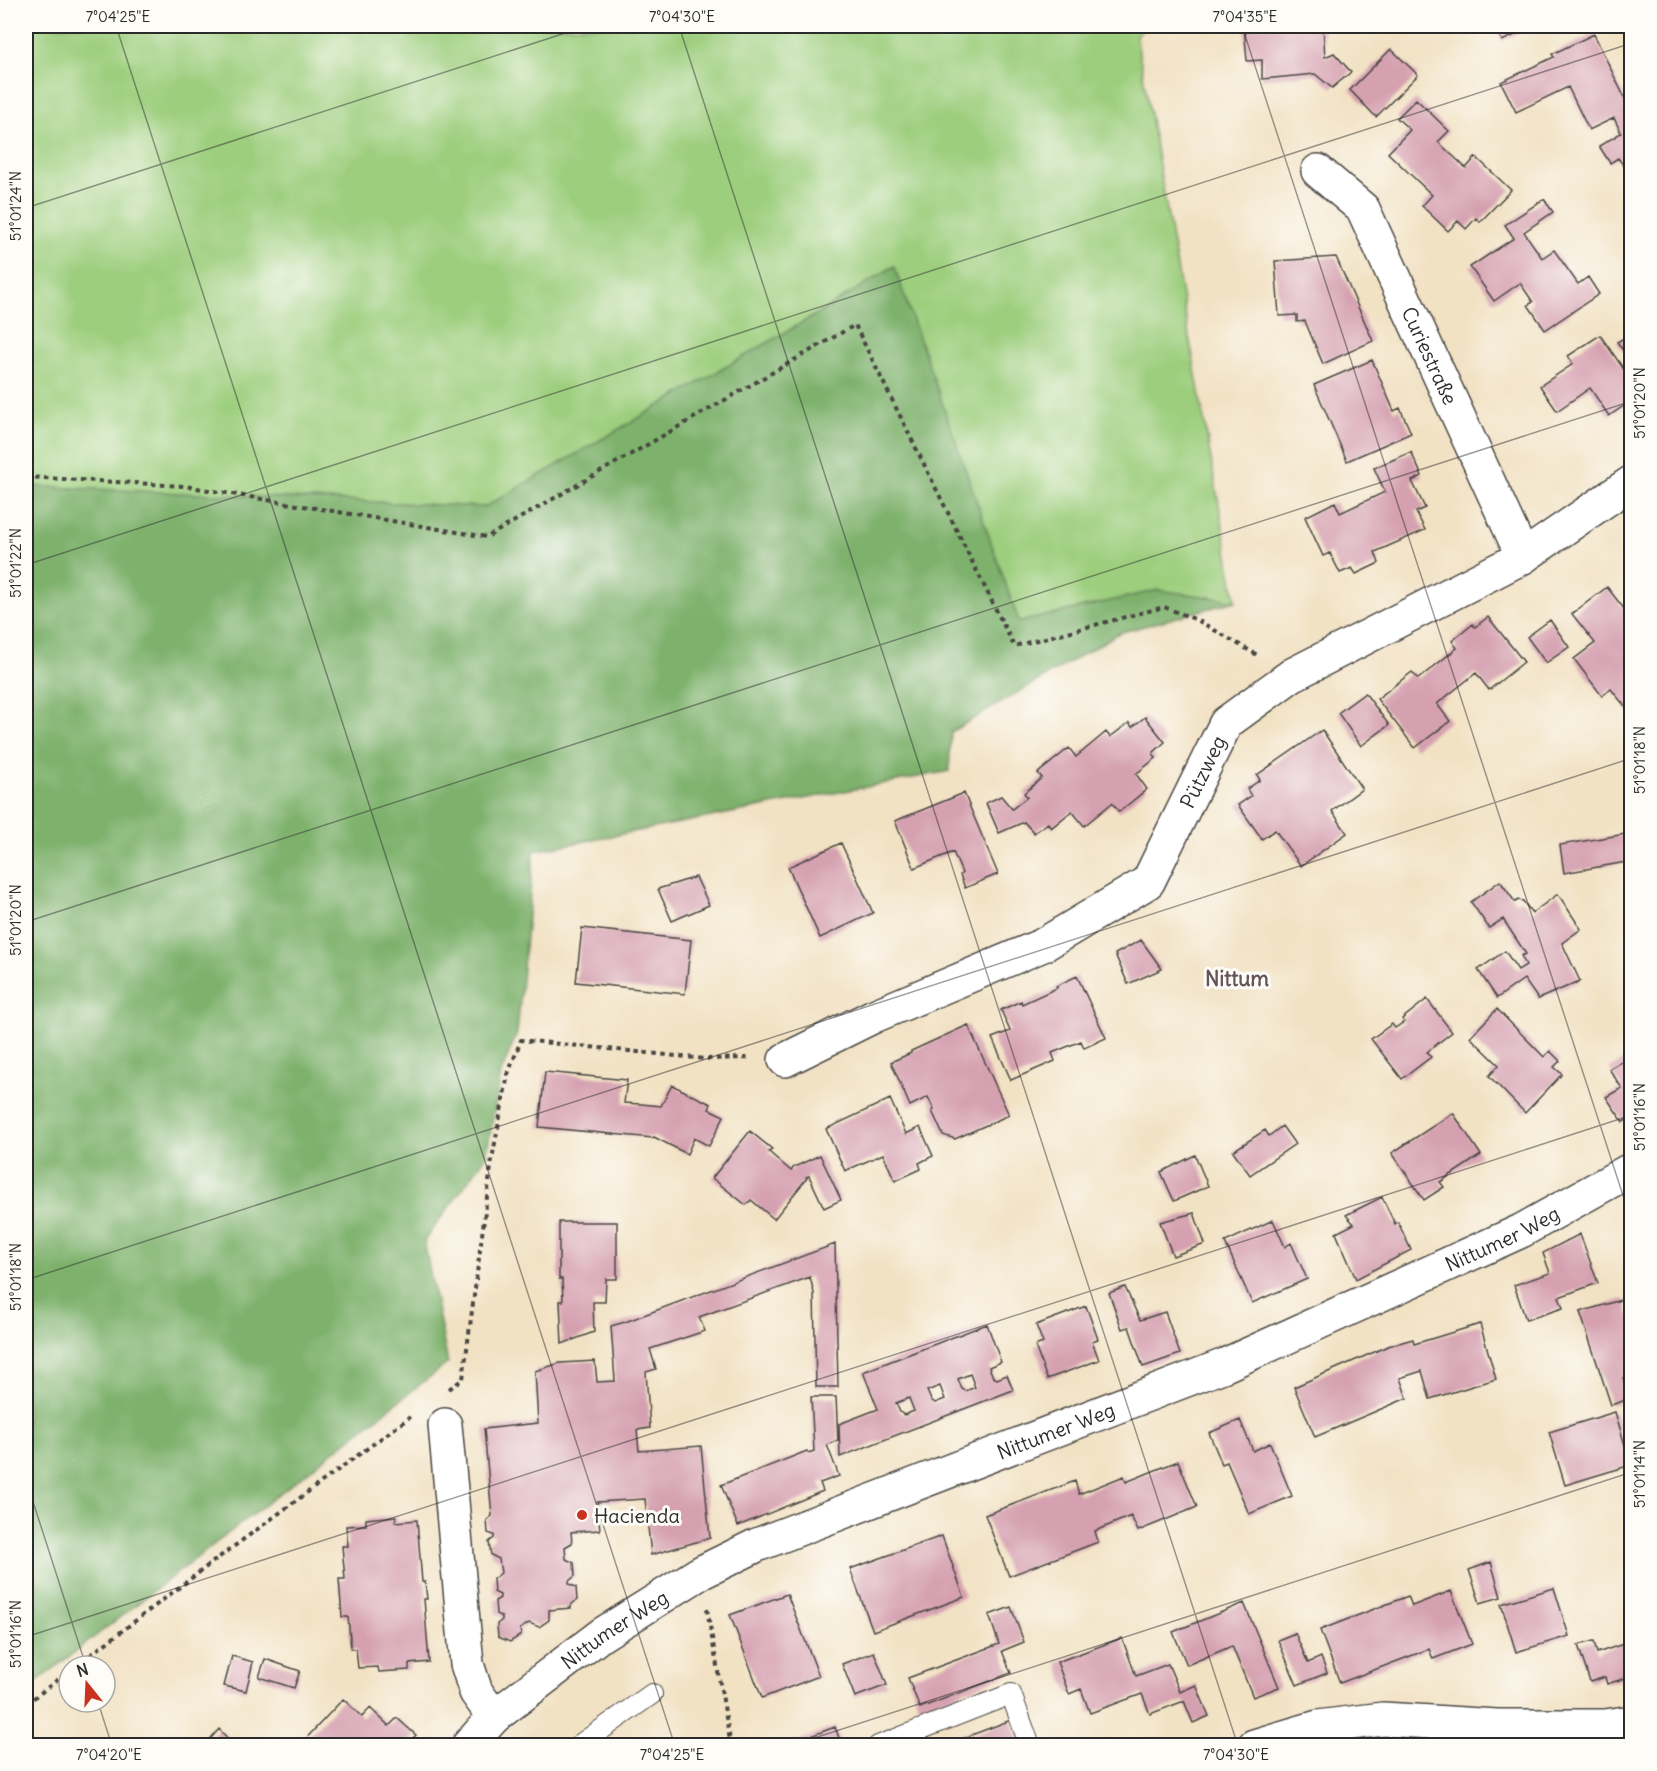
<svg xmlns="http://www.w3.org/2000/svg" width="1657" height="1771" font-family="Delius,sans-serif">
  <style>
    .green { fill: #9cce7d; stroke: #647c54; stroke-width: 1.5 }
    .forest { fill: #7db16c; stroke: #546e4c; stroke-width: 1.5 }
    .building { fill: #d5a0b0; fill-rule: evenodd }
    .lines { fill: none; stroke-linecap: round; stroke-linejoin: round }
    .lane-casing { stroke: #494642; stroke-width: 22 }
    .street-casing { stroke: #494642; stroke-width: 36 }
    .path { stroke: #494642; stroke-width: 4; stroke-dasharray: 4.5 4.5; stroke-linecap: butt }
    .lane { stroke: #fff; stroke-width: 20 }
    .street { stroke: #fff; stroke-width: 33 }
    .ticks { fill: none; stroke: #2b2b2b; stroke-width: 1.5; stroke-opacity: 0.45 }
    .poi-dot { fill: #c8321e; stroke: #fdfcf7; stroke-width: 2 }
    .labels { text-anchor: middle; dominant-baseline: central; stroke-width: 6; stroke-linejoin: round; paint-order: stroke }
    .street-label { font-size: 20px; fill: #2b2b2b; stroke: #fdfcf7 }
    .poi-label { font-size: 20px; fill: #2b2b2b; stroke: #fdfcf7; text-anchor: start }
    .neighbourhood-label { font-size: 21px; font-weight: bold; fill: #66545a; stroke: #fdfcf7 }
    .neatline { fill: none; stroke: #2b2b2b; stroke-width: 2 }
    .ticks-label { font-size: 15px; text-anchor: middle; fill: #2b2b2b }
  </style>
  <rect width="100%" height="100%" fill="#fdfcf7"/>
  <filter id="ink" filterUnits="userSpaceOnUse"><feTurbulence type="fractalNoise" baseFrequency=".0167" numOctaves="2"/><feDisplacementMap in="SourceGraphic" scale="12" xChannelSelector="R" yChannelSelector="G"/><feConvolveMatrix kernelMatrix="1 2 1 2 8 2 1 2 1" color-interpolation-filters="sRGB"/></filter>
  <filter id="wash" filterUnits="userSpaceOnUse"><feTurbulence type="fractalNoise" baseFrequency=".008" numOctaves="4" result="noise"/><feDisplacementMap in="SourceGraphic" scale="24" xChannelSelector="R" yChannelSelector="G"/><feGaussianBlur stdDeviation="1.35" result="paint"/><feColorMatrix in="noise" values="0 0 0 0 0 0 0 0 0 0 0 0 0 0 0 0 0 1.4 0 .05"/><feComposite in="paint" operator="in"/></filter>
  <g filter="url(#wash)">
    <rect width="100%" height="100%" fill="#f2e2c4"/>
    <path class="green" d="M26,26H1148L1136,35L1236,601L1158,590L1019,622L893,267L824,310L485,507L26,486Z"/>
    <path class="forest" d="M894,266L1019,622L1158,590L1236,601L1119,633L951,732L949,771L534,851L517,1033L501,1073L486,1157L424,1241L448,1363L26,1690V486L485,507L824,310Z"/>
    <g id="blocks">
      <path class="building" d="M1244,26H1323L1325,57L1334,53L1351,72L1332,88L1315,74L1262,79V60L1247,61Z
        M1495,26H1534L1502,41Z
        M1594,34L1630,109L1632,108V128L1627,130L1632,136V177L1618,158L1610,163L1599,146L1621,133L1614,118L1589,130L1568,87L1516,112L1501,82L1554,57L1552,54Z
        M1391,49L1418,75L1376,117L1350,90Z
        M1416,99L1449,131L1438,142L1466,168L1476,157L1511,190L1480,222L1476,218L1466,229L1458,221L1448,231L1422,206L1432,195L1388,153L1410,130L1397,118Z
        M1544,199L1553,212L1524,232L1542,258L1554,250L1578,284L1588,277L1599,294L1545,330L1528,305L1533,302L1520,283L1494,301L1470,267L1514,238L1505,225Z
        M1336,257L1373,341L1323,364L1305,321L1297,322V315L1279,316L1275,261Z
        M1632,333V363L1617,342Z
        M1600,335L1632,381V400L1609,416L1590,388L1557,411L1540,386L1573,364L1568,356Z
        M1372,360L1394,411L1400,408L1411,433L1347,461L1314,385Z
        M1411,452L1422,476L1412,481L1425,508L1416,512L1425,530L1375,552L1379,563L1356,574L1352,568L1340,573L1330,553L1323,556L1305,517L1335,502L1340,513L1385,492L1374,468Z
        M1607,587L1632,619V715L1611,689L1602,696L1574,659L1595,643L1572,614Z
        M1488,617L1524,662L1489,690L1476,673L1437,704L1450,721L1415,748L1377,699L1412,672L1418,679L1457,648L1452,641L1473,624L1475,627Z
        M1550,620L1569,647L1546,663L1527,637Z
        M1365,693L1389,725L1361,746L1338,713Z
        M1145,717L1165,742L1153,753L1156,758L1136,774L1147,789L1119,812L1112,803L1084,826L1072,811L1051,828L1048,823L1034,833L1024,822L999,833L986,803L1001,796L1012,809L1027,797L1024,793L1042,778L1038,773L1069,748L1076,757L1106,732L1110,737L1129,723L1132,727Z
        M1322,730L1362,789L1332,811L1347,833L1301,866L1275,830L1262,839L1238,805L1251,796L1247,789L1260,780L1257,775Z
        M964,793L998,874L965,888L960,875L962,873L953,852L914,868L895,821Z
        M1632,833V861L1564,873L1560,845Z
        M841,843L873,913L820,938L788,867Z
        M696,877L709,905L672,921L658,889Z
        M1500,881L1515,902L1519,900L1523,901L1532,913L1558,894L1581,929L1562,943L1580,981L1538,999L1524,979L1497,998L1478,970L1505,951L1518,970L1526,965L1521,956L1526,954L1503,919L1489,928L1471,902Z
        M582,928L691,940L685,994L576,982Z
        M1141,940L1162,969L1128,984L1115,954Z
        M1077,976L1106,1038L1084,1048L1081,1041L1052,1053L1055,1061L1011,1080L992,1038L1010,1031L1001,1010L1021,1001L1022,1004L1057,988L1056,986Z
        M1427,999L1452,1032L1427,1052L1431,1057L1402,1079L1371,1039L1392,1024L1395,1028L1404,1022L1402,1019Z
        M1497,1009L1544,1057L1550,1051L1560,1061L1554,1067L1562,1074L1525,1113L1489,1076L1499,1065L1470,1037Z
        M968,1025L1009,1115L955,1139L943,1135L932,1111L934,1110L928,1097L910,1106L891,1062L911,1053V1051Z
        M1632,1055V1117L1623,1122L1606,1097L1622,1088L1609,1069Z
        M545,1072L627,1080L624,1103L641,1104L661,1106L672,1085L711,1104L709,1109L724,1116L709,1146L694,1138L687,1154L654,1137L653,1138L539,1127Z
        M890,1099L906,1134L920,1127L933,1156L919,1163L921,1169L895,1181L883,1154L845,1171L826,1129Z
        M1453,1113L1481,1155L1440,1182L1444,1187L1424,1200L1392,1153Z
        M1282,1126L1295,1144L1250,1175L1233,1151L1265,1130L1269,1136Z
        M750,1131L772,1149L769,1152L791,1171L794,1167L820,1155L841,1200L824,1208L809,1176L806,1177L807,1178L774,1219L751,1200L746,1205L712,1178Z
        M1195,1155L1208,1186L1174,1201L1161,1172Z
        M1382,1197L1395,1224L1398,1222L1411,1250L1356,1279L1336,1233L1354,1224L1346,1215Z
        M1194,1213L1205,1244L1173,1256L1160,1222Z
        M1273,1220L1285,1247L1291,1243L1307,1279L1252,1303L1225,1242Z
        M559,1222H617V1279H606L605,1302H593L594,1332L562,1344L560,1301H563L562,1279H559Z
        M1580,1234L1598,1283L1559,1297L1563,1308L1526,1320L1514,1285L1550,1273L1543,1253Z
        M835,1244L838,1387H816L814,1293L810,1277L699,1317L705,1331L650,1349L656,1369L646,1372L650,1428L637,1430L639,1451L701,1446L710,1538L651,1555L645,1499L597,1502L600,1530L571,1532L572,1543L565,1547L566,1559L574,1563L575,1576L569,1581V1584L576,1587L577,1600L571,1605V1608L549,1610V1620L539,1627L529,1623L520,1629L521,1635L510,1642L498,1637L497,1624L502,1620V1617L496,1614L495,1601L500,1598V1595L494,1592L493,1579L501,1573L499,1559L491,1555L489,1542L494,1538V1535L488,1533L487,1520L492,1516L484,1429L538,1423L535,1371L560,1363L595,1361L597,1382L615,1381L611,1326L625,1322Z
        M1125,1287L1140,1320L1165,1312L1180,1354L1143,1367L1129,1327L1122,1329L1109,1293Z
        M1624,1299L1632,1322V1375L1623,1378L1628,1394L1632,1393V1404L1629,1399L1611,1405L1580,1312Z
        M1086,1306L1098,1339L1092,1341L1099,1360L1047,1379L1035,1346L1043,1343L1036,1325Z
        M987,1324L1001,1362L989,1367L993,1377L997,1379L1007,1375L1013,1390L840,1457L839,1424L878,1409L863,1372ZM970,1374L975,1387L966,1391L962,1389L958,1379ZM940,1386L945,1399L935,1403L931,1400L927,1391ZM909,1398L914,1411L904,1415L900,1412L896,1403Z
        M1480,1324L1496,1379L1430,1399L1422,1371L1400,1378L1407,1398L1315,1437L1294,1387L1388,1346L1413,1339L1414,1344Z
        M811,1397H836L838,1440L827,1445L839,1476L820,1483L823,1491L738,1526L721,1485L807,1451L808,1453L814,1451Z
        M1615,1412L1631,1465L1565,1485L1549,1432Z
        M1240,1420L1253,1451L1270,1443L1292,1496L1249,1514L1227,1462L1222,1464L1209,1433Z
        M1178,1461L1197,1507L1138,1531L1131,1516L1095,1531L1098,1542L1009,1576L985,1515L1075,1481L1079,1494L1124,1476L1126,1482Z
        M396,1516V1522L417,1520L422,1582H425L427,1599H424L429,1662L409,1664V1670L379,1672L378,1667L358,1668L356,1649H351L348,1617H342L339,1579H345L342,1546H348L346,1526L366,1525V1519Z
        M942,1536L964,1597L873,1631L850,1569Z
        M1491,1562L1501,1597L1480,1603L1469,1570Z
        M1554,1588L1569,1636L1516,1652L1501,1604Z
        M1451,1591L1472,1644L1433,1659L1429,1649L1340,1683L1320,1630L1408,1596L1412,1606Z
        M787,1594L819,1676L762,1698L730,1615Z
        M1244,1603L1279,1687L1253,1697L1232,1646L1187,1665L1173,1632Z
        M1011,1607L1024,1642L1002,1651L1011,1673L920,1708L908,1678L999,1644L989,1615Z
        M1295,1633L1308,1663L1321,1657L1327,1673L1297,1685L1278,1640Z
        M1122,1638L1136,1676L1168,1664L1180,1692L1196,1685L1209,1716L1193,1723L1184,1701L1150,1714L1142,1694L1090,1713L1081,1689L1069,1694L1057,1662Z
        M1594,1641L1597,1653L1629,1642L1632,1652V1676L1607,1684L1605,1677L1590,1682L1578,1645Z
        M874,1652L887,1685L855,1697L842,1664Z
        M232,1656L253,1662L246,1691L224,1686Z
        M265,1659L300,1671L294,1688L259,1677Z
        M343,1699L362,1717L370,1708L389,1726L397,1718L416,1735L405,1746H299Z
        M1011,1720L1021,1746H945V1745Z
        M835,1727L842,1746H786V1745Z
        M219,1729L235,1746H204Z"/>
    </g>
  </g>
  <g filter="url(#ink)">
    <use href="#blocks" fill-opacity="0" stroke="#494642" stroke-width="1.5"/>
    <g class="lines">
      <defs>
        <path id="lane" d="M578,1746L652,1694
          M878,1746L1011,1694L1030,1746"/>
        <g id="street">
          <path id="s1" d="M1318,171L1363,209L1523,557"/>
          <path id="s2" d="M785,1060L874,1016L1043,945L1148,882L1226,723L1292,675L1523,557L1632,482"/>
          <path d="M445,1425L467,1664L476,1692L494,1717"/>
          <path id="s3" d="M468,1746L494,1717L601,1635L700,1573L757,1545L1225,1365L1521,1231L1632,1169"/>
          <path d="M1254,1746L1318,1727L1383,1719L1497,1726H1605L1632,1722"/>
        </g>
      </defs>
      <use href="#lane" class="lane-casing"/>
      <use href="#street" class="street-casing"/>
      <path class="path" d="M26,477L185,486L487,537L855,325L1014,646L1164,607L1197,620L1259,656
        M449,1389L463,1379L492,1159L508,1074L521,1040L706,1059L750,1058
        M707,1609L731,1746
        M76,1666L210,1564L410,1417
        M26,1704L69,1671"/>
      <use href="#lane" class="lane"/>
      <use href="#street" class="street"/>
    </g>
  </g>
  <path class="ticks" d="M116,26L675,1746M679,26L1238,1746M1242,26L1632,1223M26,208L587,26M26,565L1632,43M26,922L1632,401M26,1280L1632,758M26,1480L86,1666M26,1637L1632,1115M98,1702L112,1746M790,1746L1632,1472"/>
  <circle class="poi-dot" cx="582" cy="1515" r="6"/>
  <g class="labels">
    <g class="street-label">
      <text stroke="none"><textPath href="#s1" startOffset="220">Curiestraße</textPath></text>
      <text stroke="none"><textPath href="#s2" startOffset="528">Pützweg</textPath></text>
      <text stroke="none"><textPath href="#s3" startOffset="1160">Nittumer Weg</textPath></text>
      <text stroke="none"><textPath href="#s3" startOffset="674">Nittumer Weg</textPath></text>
      <text stroke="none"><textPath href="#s3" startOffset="188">Nittumer Weg</textPath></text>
    </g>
    <g class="poi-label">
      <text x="594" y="1515">Hacienda</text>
    </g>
    <g class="neighbourhood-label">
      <text x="1237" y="978">Nittum</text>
    </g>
  </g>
  <rect width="1657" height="1771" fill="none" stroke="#fdfcf7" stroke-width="66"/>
  <g transform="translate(87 1684) rotate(342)"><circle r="28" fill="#fdfcf7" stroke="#a9a8a5" stroke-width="1.5"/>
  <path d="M0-4.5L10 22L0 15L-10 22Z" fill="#c8321e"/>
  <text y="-9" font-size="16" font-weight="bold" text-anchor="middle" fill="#2b2b2b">N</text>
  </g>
  <rect x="33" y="33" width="1591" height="1705" class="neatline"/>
  <g class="ticks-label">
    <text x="118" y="22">7°04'25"E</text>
    <text x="682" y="22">7°04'30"E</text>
    <text x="1245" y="22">7°04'35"E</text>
    <text transform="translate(16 206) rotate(-90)" y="5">51°01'24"N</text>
    <text transform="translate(1640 403) rotate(-90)" y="5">51°01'20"N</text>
    <text transform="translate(16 563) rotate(-90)" y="5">51°01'22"N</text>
    <text transform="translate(1640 760) rotate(-90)" y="5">51°01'18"N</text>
    <text transform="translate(16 920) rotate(-90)" y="5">51°01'20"N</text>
    <text transform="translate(1640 1117) rotate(-90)" y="5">51°01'16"N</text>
    <text transform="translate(16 1277) rotate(-90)" y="5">51°01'18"N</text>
    <text transform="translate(1640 1474) rotate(-90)" y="5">51°01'14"N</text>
    <text transform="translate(16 1634) rotate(-90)" y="5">51°01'16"N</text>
    <text x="109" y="1760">7°04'20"E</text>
    <text x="672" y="1760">7°04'25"E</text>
    <text x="1236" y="1760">7°04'30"E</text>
  </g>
</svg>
